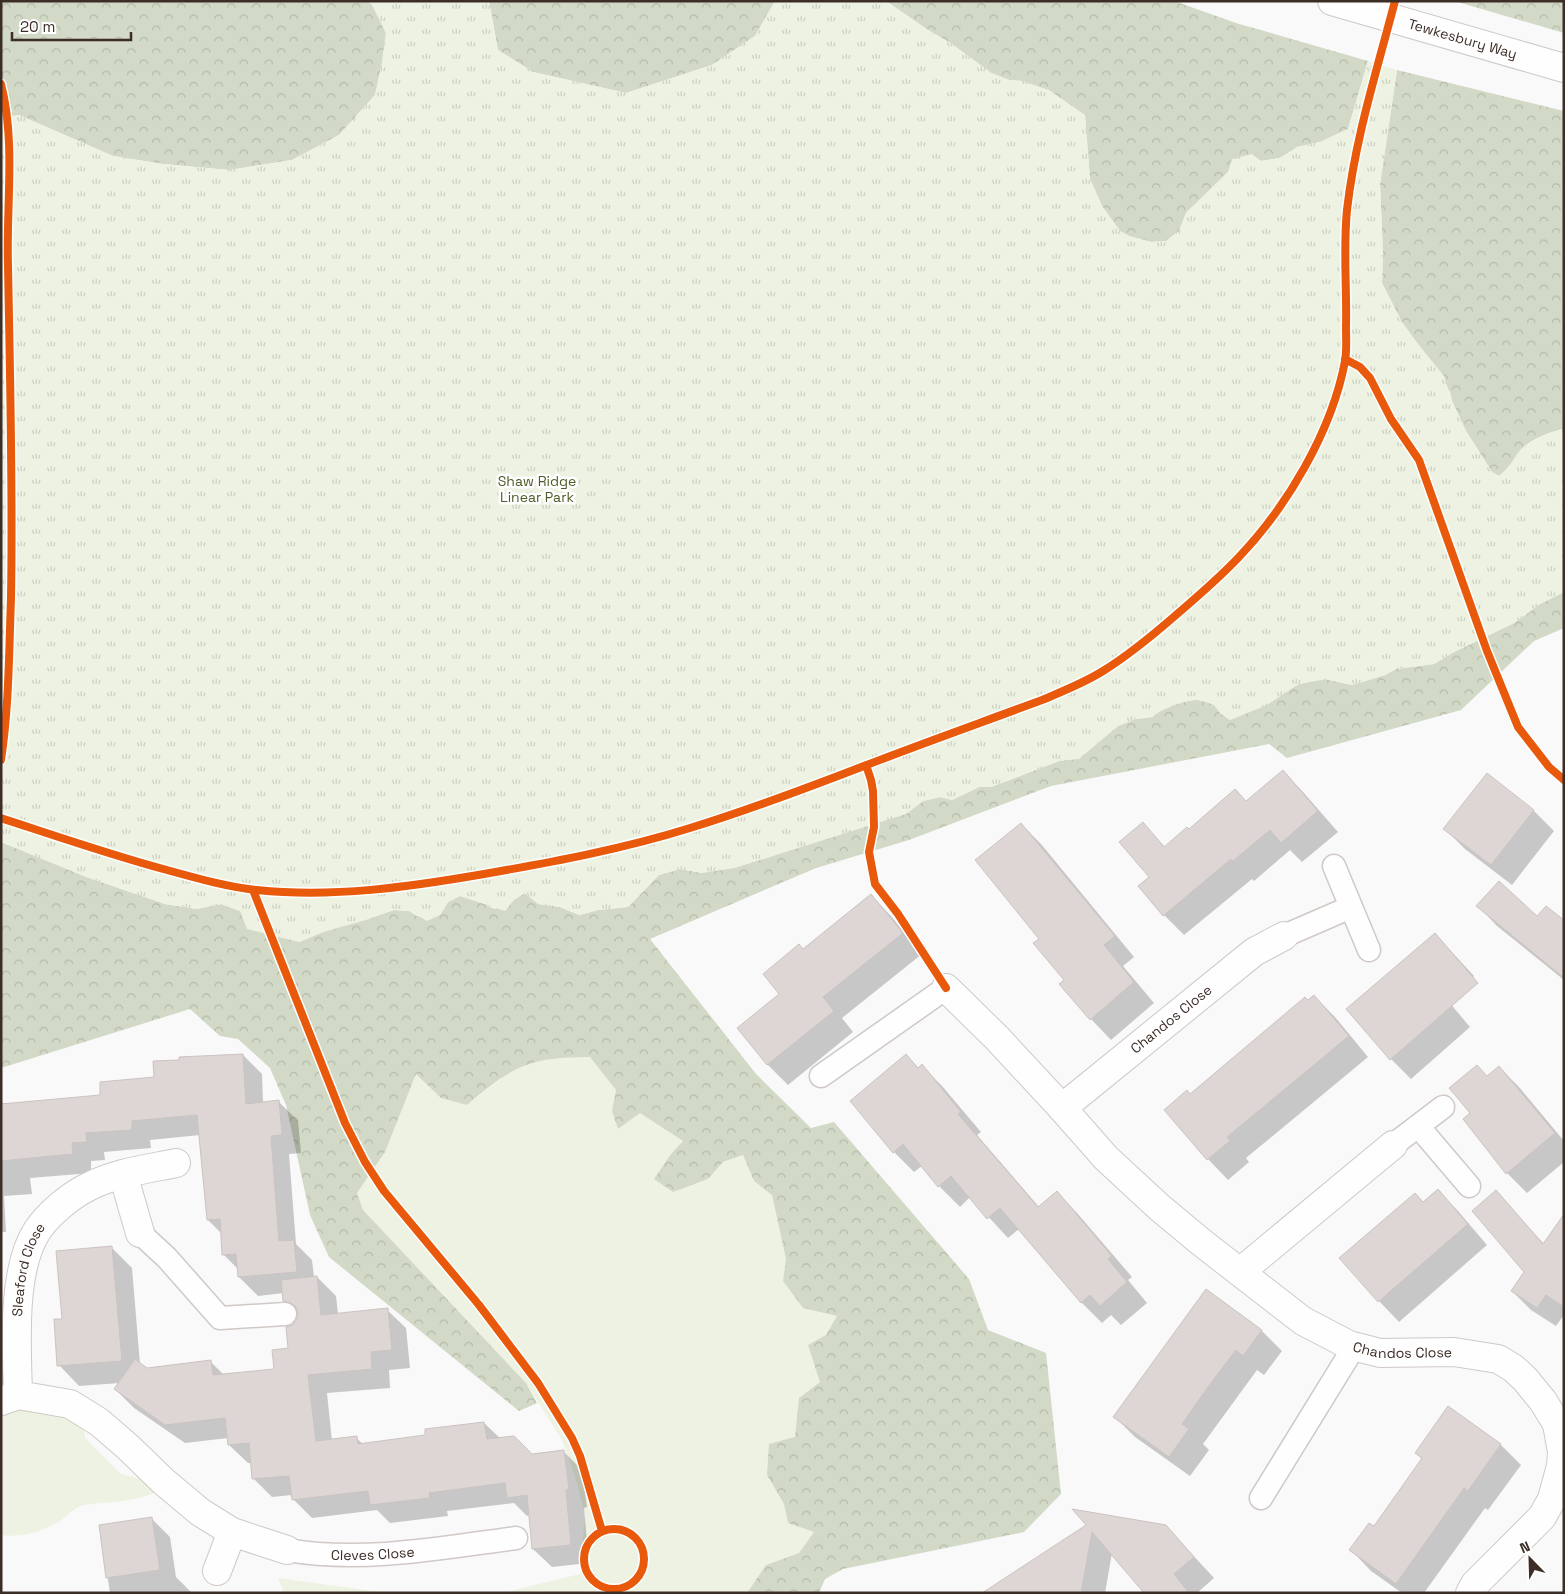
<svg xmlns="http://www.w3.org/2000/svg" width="1565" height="1594" font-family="'Space Grotesk',sans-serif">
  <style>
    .grass { fill: #edf2e2 }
    .forest { fill: url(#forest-crowns) }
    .park { fill: url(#park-tufts) }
    .shadow { fill: #0003 }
    .building { fill: #ded6d4; stroke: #cac3c1 }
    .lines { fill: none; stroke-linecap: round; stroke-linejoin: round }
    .lane-casing { stroke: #d0c9c6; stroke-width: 25 }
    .street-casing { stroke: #d0c9c6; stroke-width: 30 }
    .secondary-casing { stroke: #d0c9c6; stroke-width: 30 }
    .lane { stroke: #fefefe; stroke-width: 22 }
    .street { stroke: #fefefe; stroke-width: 28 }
    .secondary { stroke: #fefefe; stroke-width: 28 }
    .cycleway-casing { stroke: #fff; stroke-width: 11 }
    .cycleway { stroke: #e8590c; stroke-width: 8 }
    .labels { text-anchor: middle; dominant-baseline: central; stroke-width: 5; stroke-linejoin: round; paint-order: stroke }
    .street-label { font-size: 14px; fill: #3c2d27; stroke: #fff }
    .park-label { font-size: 14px; fill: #4f5d29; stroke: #fff }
  </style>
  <defs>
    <pattern id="forest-crowns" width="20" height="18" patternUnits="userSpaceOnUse" patternTransform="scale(1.25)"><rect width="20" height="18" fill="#d2d9c6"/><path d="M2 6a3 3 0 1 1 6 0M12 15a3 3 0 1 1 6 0" fill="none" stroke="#b5bbaa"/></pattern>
    <pattern id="park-tufts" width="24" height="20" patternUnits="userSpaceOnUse" patternTransform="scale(1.25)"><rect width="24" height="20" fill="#edf2e2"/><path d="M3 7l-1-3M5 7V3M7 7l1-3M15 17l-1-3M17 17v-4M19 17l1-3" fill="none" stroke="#ccd0c2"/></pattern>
  </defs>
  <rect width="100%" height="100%" fill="#f9f9f9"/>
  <path class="grass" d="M560,1057H590L616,1090L612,1111L618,1129L640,1113L683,1141L671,1154L664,1166L673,1192L708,1179L723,1162L743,1155L754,1181L772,1195L786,1259L783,1281L803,1308L838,1315L826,1335L820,1382L799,1398L795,1437L767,1475L784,1504L788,1523L814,1532L799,1553L766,1565L747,1593H503L580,1574L585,1514L574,1473L561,1438L526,1383L363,1210L357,1193L385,1152L416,1074L441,1098L467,1105L511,1071L533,1062Z
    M36,1408L54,1409L82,1424L86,1439L121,1474L141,1479L155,1492C136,1502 105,1502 83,1505C73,1508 67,1517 58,1522C41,1532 20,1538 1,1535V1417L17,1410Z
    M278,1578L387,1593H284Z"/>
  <path class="forest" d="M1,1H367L372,4L386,33L382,63L375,95L339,135L292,160L229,170L163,164L113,156L19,115L1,118Z
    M489,1H775L755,36L712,65L626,93L533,72L498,50Z
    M886,1H1174L1236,23L1368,61L1348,129L1320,142L1297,147L1280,158L1261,161L1228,172L1186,213L1179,231L1166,241L1151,242L1129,236L1120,231L1102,206L1090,179L1085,115L1023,81L1009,80L991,73L952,44L928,30Z
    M1454,1H1564V33Z
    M1397,70L1564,111V429C1549,432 1528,440 1519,452C1512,462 1509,468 1499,476L1492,472L1466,431L1452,401L1450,392L1402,322L1382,283L1383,253L1380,184Z
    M1564,592V628L1534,641L1461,710L1287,758L1269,744L1051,786L909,840L816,868L650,939L756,1074L811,1128L834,1122L969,1279L988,1330L1046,1353L1061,1494L1024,1532L843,1569L825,1579L819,1593H747L766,1565L799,1553L814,1532L788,1523L784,1504L767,1475L769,1444L795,1437L799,1398L820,1382L808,1345L826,1335L837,1316L803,1308L783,1281L786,1259L772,1195L754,1181L743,1155L723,1162L708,1179L673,1192L654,1179L671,1154L683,1141L640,1113L618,1129L612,1111L616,1090L590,1057C529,1057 513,1066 467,1105L441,1098L416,1074L385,1152L357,1193L363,1210L526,1383L537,1403L519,1411L329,1257L310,1215L286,1105L270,1068L238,1039L220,1036L190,1009L1,1068V842L87,877L165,904L197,909L221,904L240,911L299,942L323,932L394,910L409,911L417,916L440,915L448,902L460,896L480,902L495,909L525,893L538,904L560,907L579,915L598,910L628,907L659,875L680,869L702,873L906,814L923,801L940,797L952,800L979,787H991L1059,761L1079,758L1118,726L1136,719L1152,717C1159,709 1188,699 1198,700C1204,701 1209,703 1215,705L1220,713L1230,720L1248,712L1299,684L1325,679L1352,685L1385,675L1396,669L1434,664L1454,652L1514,623L1540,604Z"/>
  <path class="park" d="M367,1H489L498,50L533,72L626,93L712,65L755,36L775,1H886L928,30L952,44L991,73L1009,80L1023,81L1049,90L1085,115L1090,179L1102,206L1120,231L1129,236L1151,242L1166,241L1179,231L1186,213L1228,172L1232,159L1252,154L1261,161L1280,158L1297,147L1320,142L1348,129L1368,61L1397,70L1380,184L1383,253L1382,283L1402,322L1418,344L1444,376L1452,401L1466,431L1492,472L1499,476C1509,468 1512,462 1519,452C1528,440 1549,432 1564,429V592L1540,604L1514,623L1454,652L1434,664L1396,669L1385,675L1352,685L1325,679L1299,684L1267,705L1230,720L1220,713L1214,705C1209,703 1204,701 1198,700C1188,699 1159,709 1153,717L1136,719L1118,726L1079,759L1059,761L991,787H979L952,800L940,797L923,801L906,814L735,868L702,873L680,869L659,875L628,907L598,910L579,915L560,907L538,904L525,893L514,900L505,911L460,896L448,902L440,915L427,921L409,911L394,910L366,920L323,932L299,942L247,929L240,911L221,904L197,909L165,904L86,877L1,842V118L19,115L113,156L163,164L229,170L292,160L339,135L375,95L382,63L386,33L372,5Z"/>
  <path class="shadow" d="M1283,771L1303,792L1338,832L1302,862L1290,850L1254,881L1252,879L1184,935L1164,915L1140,887L1151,878L1143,824L1165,847L1189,830L1246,802Z
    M1533,810L1554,831L1512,885L1465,849L1445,829Z
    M1021,824L1041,844L1134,957L1123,966L1154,1003L1111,1040L1091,1019L1061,984L1066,980L1040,939Z
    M871,896L891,916L922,954L842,1018L853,1032L788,1085L768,1065L739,1028L781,994L803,950Z
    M1478,906L1537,918L1564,921V980L1497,926Z
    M1435,934L1474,976L1449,1002L1470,1027L1411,1079L1391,1059Z
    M1314,996L1335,1017L1368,1057L1246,1158L1249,1162L1228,1180L1208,1159L1190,1096Z
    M243,1055L262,1074L263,1103L279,1102L298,1121L301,1153L289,1154L296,1244L312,1260L314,1277H317L336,1296L338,1314L387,1310L406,1328L410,1368L389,1370L390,1388L327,1393L332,1441L356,1438L363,1444L427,1436L484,1423L500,1438L532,1455L564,1452L582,1470L587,1507L584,1508L589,1563L552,1567L533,1549L530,1515L527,1516L514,1503L447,1511L448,1516L390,1523L377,1510L312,1518L293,1499L292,1495L272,1497L253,1478L252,1463H248L229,1445L228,1438L185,1443L134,1408L115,1389L120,1383L79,1386L59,1365L63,1320L111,1247L132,1268L140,1364L146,1369L211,1362L224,1375L275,1370L289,1349L293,1326L298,1320L299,1315L285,1300L284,1293L258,1296L239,1277L238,1269L224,1255L222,1234L208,1220L200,1135L150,1140L151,1148L104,1152L105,1160L91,1161V1173L30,1178L32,1194L4,1196L6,1232H1V1103H7L9,1105L102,1096L155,1078Z
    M922,1066L942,1086L981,1132L977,1135L1039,1207L1057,1193L1077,1213L1132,1277L1128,1280L1147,1303L1121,1325L1111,1315L1102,1323L1082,1303L1019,1229L1008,1238L970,1197L960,1207L939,1186L922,1166L914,1172L894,1152L919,1069Z
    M1499,1067L1519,1087L1564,1141V1162L1527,1193L1507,1173L1472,1113L1488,1077Z
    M1438,1191L1458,1211L1487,1245L1399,1322L1379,1301L1423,1203Z
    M1496,1192L1544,1244L1564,1246V1315L1556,1326L1531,1310L1512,1291L1526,1272Z
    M1206,1291L1262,1331L1282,1351L1264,1375L1257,1370L1203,1444L1209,1450L1190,1476L1135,1437L1115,1417Z
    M1,1337L5,1384L1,1385Z
    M1501,1445L1521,1465L1488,1510L1485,1508L1424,1593H1402L1371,1571L1351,1550L1374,1527L1422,1459L1416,1453Z
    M152,1519L170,1537L176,1577L192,1593H110L100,1526Z
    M1088,1525L1166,1526L1214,1578L1197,1593H1146L1112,1553L1105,1593H1009Z"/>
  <path class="building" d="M1283,770L1318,811L1281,843L1270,830L1233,861L1231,859L1163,916L1138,886L1149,877L1119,842L1143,822L1164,847L1187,827L1189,829L1235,789L1246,801Z
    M1487,773L1534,810L1491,865L1443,829Z
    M1021,823L1115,936L1104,945L1134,982L1090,1020L1059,984L1064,980L1033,943L1039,939L975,860Z
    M1499,881L1537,916L1546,906L1564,920V978L1476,906Z
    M871,894L903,933L823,997L834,1011L767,1065L737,1028L779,994L763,974L799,944L803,949Z
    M1435,933L1478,983L1390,1060L1346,1009Z
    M1314,995L1349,1036L1227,1137L1230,1141L1207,1160L1164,1110L1187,1090L1190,1094L1305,997L1308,1000Z
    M243,1054L246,1104L279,1100L282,1135L271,1136L279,1241L294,1240L297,1272L238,1277L236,1254L222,1255L220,1219L207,1220L197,1115L132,1121V1130L86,1133L87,1142L72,1143L73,1154L1,1161V1104L100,1095V1082L154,1077L153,1061L179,1060V1057Z
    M906,1054L918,1068L922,1064L961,1112L958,1114L1038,1207L1057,1191L1112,1256L1108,1259L1127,1282L1100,1306L1090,1295L1081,1303L1000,1208L987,1219L951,1176L938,1187L903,1144L893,1153L850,1101Z
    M1477,1065L1487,1076L1499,1066L1555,1133L1506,1174L1463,1119L1470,1113L1449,1088Z
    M1438,1189L1468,1224L1378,1302L1339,1258L1415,1193L1423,1202Z
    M1496,1190L1543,1244L1564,1214V1307L1546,1295L1537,1308L1511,1291L1524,1272L1472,1211Z
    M112,1246L122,1361L57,1366L54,1319H62L56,1251Z
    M317,1276L321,1315L388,1308L392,1350L371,1352L372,1369L308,1375L316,1441L357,1436L358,1444L425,1435V1429L484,1422L487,1439L514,1436L532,1454L564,1450L569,1489L566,1490L571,1545L532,1549L527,1495L507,1498L505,1483L429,1493L430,1498L370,1505L368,1491L292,1500L289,1476L252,1479L249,1443L228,1445L225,1418L165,1425L114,1389L135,1359L147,1368L211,1360L213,1375L274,1369L272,1350L288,1348L286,1327L293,1325L297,1319L298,1314L296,1307L291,1303L283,1301L281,1280Z
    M1206,1289L1262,1330L1243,1356L1236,1350L1208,1387L1182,1424L1189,1429L1169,1457L1113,1417Z
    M1448,1406L1501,1444L1468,1491L1464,1488L1396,1584L1349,1550L1369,1523L1374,1526L1422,1458L1415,1453Z
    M1072,1509L1166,1525L1194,1557L1174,1574L1189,1593H1144L1092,1532L1081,1593H982L1086,1525Z
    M152,1517L160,1570L106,1578L99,1525Z"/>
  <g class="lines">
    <defs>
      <g id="lane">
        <path d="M1334,866L1369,950"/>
        <path d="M1284,936L1351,907"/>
        <path d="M821,1076L946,988"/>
        <path d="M1418,1126L1469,1186"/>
        <path d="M1393,1145L1443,1107"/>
        <path d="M140,1233L167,1258L220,1318L285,1314"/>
        <path d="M1261,1498L1354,1347"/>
        <path id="s1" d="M287,1550C363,1563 441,1548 516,1538"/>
      </g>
      <g id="street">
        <path id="s2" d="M1284,936L1254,952L1062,1108L1106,1158L1159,1207L1201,1242L1303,1321L1349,1345L1380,1353L1454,1352L1498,1359L1513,1368L1525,1379L1543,1401L1557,1424"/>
        <path d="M946,988L997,1038L1062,1108"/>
        <path d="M123,1174L140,1233"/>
        <path d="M1240,1272L1393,1145"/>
        <path d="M18,1395L70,1404L99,1422L128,1447L163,1481L200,1512L232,1532L287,1550"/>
        <path id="s3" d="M1,1401L18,1395C17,1349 11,1271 37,1231C48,1214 70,1196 88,1187C114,1173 147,1169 176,1163"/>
        <path d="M217,1571L232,1532"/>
        <path d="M1470,1593L1475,1584L1542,1517L1552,1499L1561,1466L1562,1452L1557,1424L1564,1421"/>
      </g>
      <g id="secondary">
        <path id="s4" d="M1332,1L1564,68"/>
      </g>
    </defs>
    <use href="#lane" class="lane-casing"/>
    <use href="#street" class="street-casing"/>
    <use href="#secondary" class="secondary-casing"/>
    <use href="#lane" class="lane"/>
    <use href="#street" class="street"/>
    <use href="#secondary" class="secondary"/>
    <defs>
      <path id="cycleway" d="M1,84C16,143 6,205 8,265C10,376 13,487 11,598C9,652 9,707 1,760
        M1345,359L1360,367L1370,378L1391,419L1419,460L1487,651L1518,727L1549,767L1564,780
        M866,765L871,780L873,791L874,827L869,852L875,884L898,914L946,988
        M1,818C56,836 111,855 167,870C196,878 227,887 257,890C333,898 409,887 484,874C553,862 623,849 690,828C749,810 807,788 864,766C923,743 983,722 1042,700C1063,691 1084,683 1103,671C1129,655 1153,635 1176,615C1197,597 1219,578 1238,558C1287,507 1332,431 1345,361C1347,350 1346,338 1346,327C1347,288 1343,249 1347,210C1355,139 1377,70 1395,1
        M253,890L345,1123L365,1162L384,1191L479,1305L538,1383L572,1438L580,1456L602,1531
        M584 1559a30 30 0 1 1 60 0a30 30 0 1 1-60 0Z"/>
    </defs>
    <use href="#cycleway" class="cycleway-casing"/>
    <use href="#cycleway" class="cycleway"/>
  </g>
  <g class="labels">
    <g class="street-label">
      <text stroke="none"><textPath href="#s4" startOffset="136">Tewkesbury Way</textPath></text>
      <text transform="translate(1171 1019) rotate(-39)">Chandos Close</text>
      <text stroke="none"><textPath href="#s3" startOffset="145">Sleaford Close</textPath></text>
      <text stroke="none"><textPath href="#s2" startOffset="710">Chandos Close</textPath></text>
      <text stroke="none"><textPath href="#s1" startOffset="86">Cleves Close</textPath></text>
    </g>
    <g class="park-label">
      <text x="537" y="481">Shaw Ridge<tspan x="537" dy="16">Linear Park</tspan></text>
    </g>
  </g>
  <rect width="1565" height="1594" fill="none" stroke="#3c2d27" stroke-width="5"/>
  <g transform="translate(1530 1559) rotate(337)" stroke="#ffffff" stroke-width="4" paint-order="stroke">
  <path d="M0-4L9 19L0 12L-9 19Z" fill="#3c2d27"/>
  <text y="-8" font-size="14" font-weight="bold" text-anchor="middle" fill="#3c2d27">N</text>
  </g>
  <path d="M12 32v8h119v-8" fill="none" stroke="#3c2d27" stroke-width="2.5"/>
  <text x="20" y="32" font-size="15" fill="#3c2d27" stroke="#ffffff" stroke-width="4" paint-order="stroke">20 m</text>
</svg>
